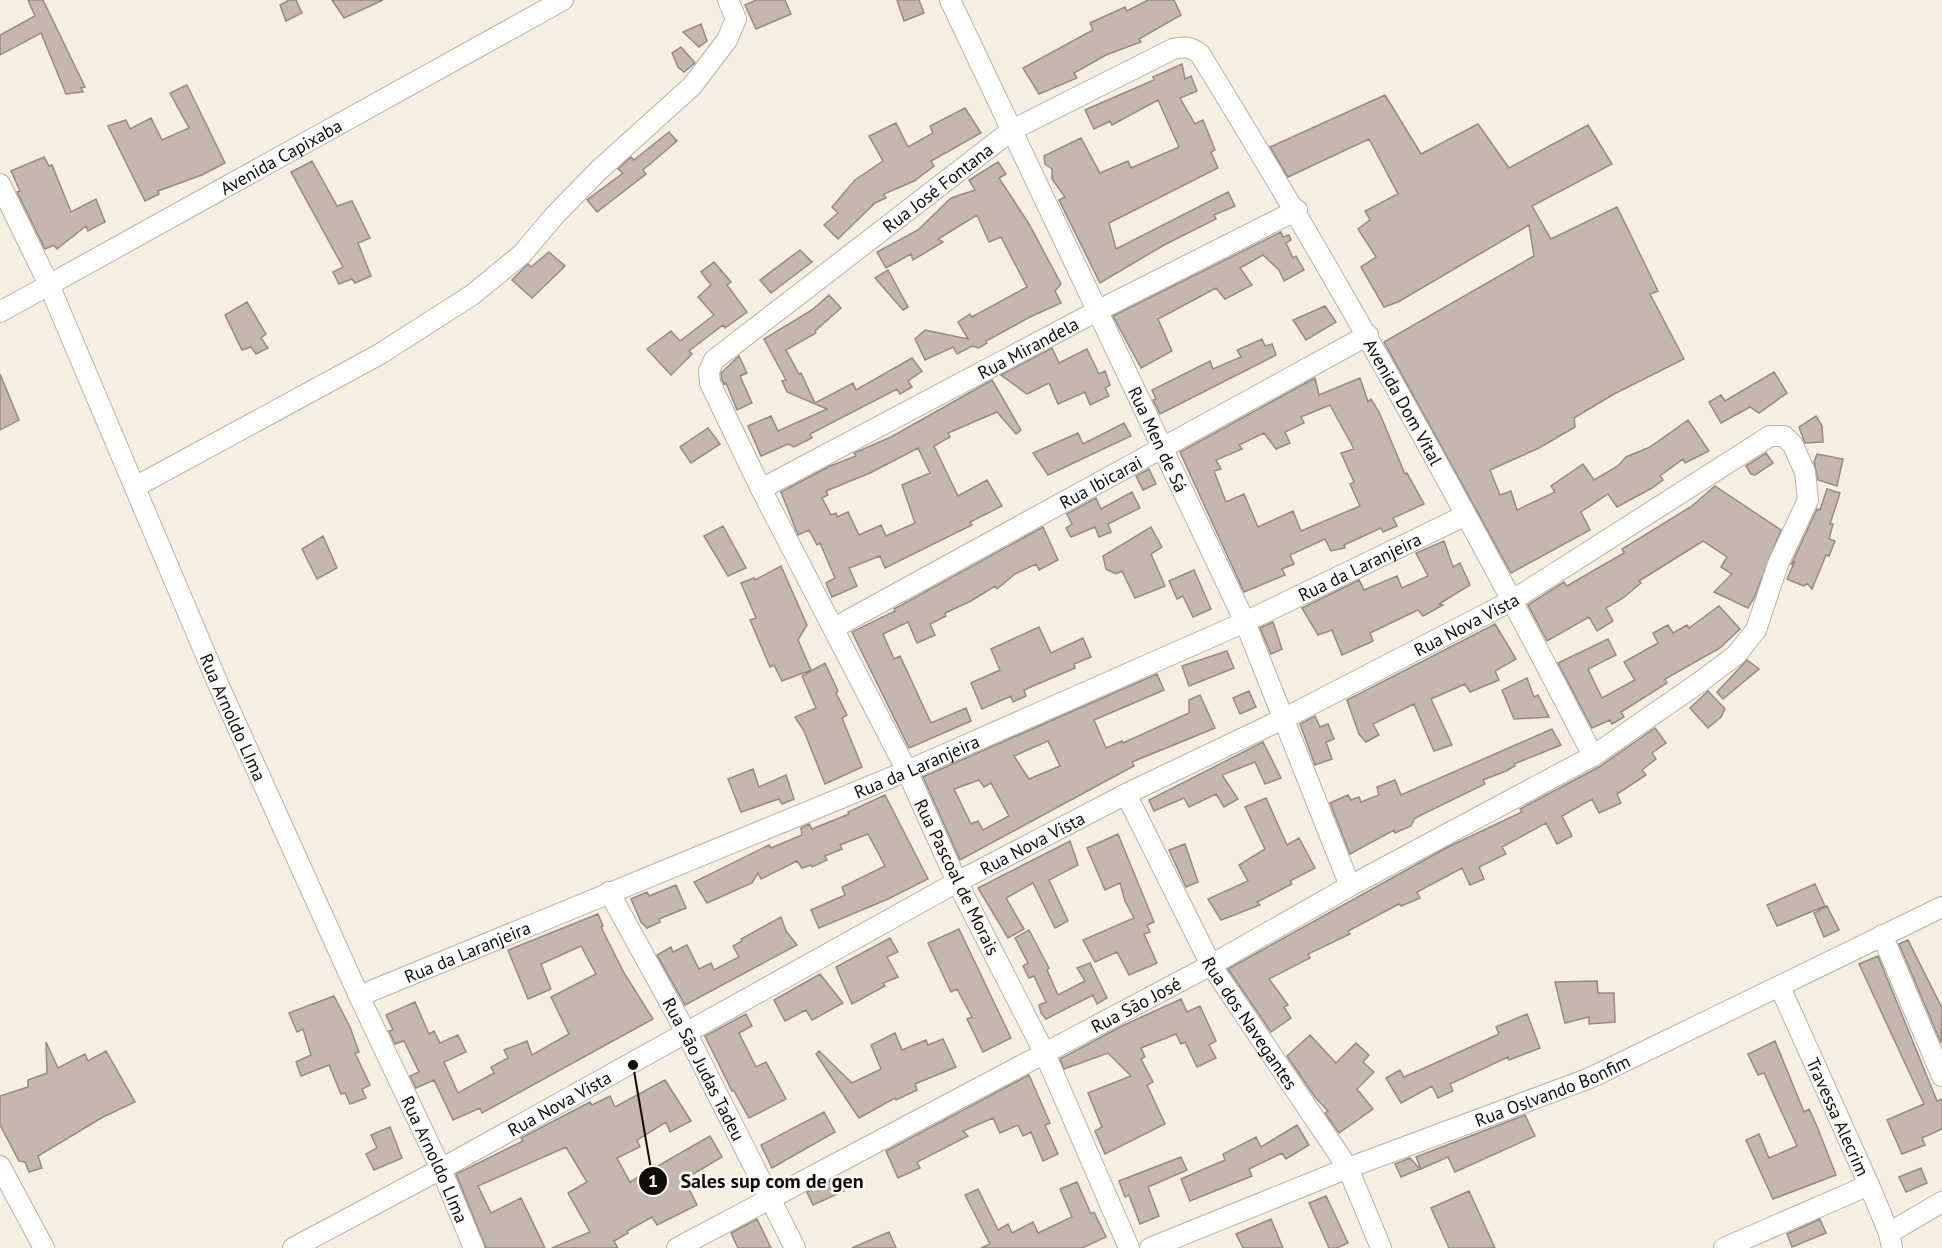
<svg xmlns="http://www.w3.org/2000/svg" width="1942" height="1248" font-family="'PT Sans',sans-serif">
  <style>
    .building { fill: #c6b7ae; stroke: #988a81; stroke-width: 1.5; fill-rule: evenodd }
    .lines { fill: none; stroke-linecap: round; stroke-linejoin: round }
    .minor-casing { stroke: #b9b1a3; stroke-width: 22 }
    .minor { stroke: #fff; stroke-width: 20 }
    .labels { text-anchor: middle; dominant-baseline: central; stroke-width: 5; stroke-linejoin: round; paint-order: stroke }
    .street-label { font-size: 18px; fill: #100d08; stroke: #fefcf9 }
    .leader { fill: none; stroke: #100d08; stroke-width: 2 }
    .callout-dot { fill: #100d08; stroke: #fefcf9; stroke-width: 2 }
    .mark-label { font-size: 18px; text-anchor: middle; font-weight: bold; fill: #fff }
    .callout-label { font-size: 20px; text-anchor: middle; font-weight: bold; fill: #100d08; stroke: #fefcf9; stroke-width: 5; stroke-linejoin: round; paint-order: stroke }
  </style>
  <rect width="100%" height="100%" fill="#f6eedf"/>
  <path class="building" d="M28,0H43L85,87L81,88L83,92L66,94L41,33L0,55V35L35,16Z
    M289,0H296L302,13L286,21L280,5Z
    M332,0H383L344,18Z
    M756,0H785L791,14L756,29L745,5Z
    M897,0H919L924,13L904,21Z
    M1148,0H1174L1181,15L1139,39L1141,42L1106,55L1074,73L1077,78L1039,94L1023,68L1093,30L1090,23L1125,7L1127,11Z
    M701,24L707,41L699,47L683,32Z
    M681,47L695,63L684,72L678,67L672,53Z
    M1182,64L1185,79L1191,76L1197,91L1180,98L1195,124L1203,120L1215,150L1211,152L1218,168L1109,223L1116,249L1228,192L1235,206L1214,215L1216,219L1164,245L1100,283L1059,200L1065,197L1052,179V169L1045,164L1044,156L1081,138L1100,173L1128,161L1131,168L1179,147L1158,100L1112,125L1110,121L1094,129L1085,110L1154,80L1153,77Z
    M187,85L225,163L202,175L158,191L159,194L145,201L108,126L126,120L130,129L151,118L162,140L189,128L170,93Z
    M1385,95L1421,154L1478,124L1509,168L1588,125L1612,164L1532,206L1551,239L1617,207L1658,291L1650,294L1684,359L1614,394L1574,418L1575,427L1539,448L1490,470L1500,495L1511,491L1517,510L1555,492L1551,486L1583,464L1594,480L1618,466L1626,457L1650,447L1688,420L1709,451L1685,463L1683,459L1660,476L1663,480L1652,488L1617,507L1608,494L1581,512L1590,530L1511,573L1384,342L1534,256L1529,225L1398,302L1384,307L1361,267L1376,257L1358,229L1370,220L1365,211L1398,194L1369,139L1288,177L1270,147Z
    M965,108L981,133L931,161L934,166L914,181L884,194L886,198L875,203L838,239L824,225L838,213L832,207L855,180L883,161L869,136L896,123L908,147L933,133L930,126Z
    M669,132L677,141L643,170L646,174L597,212L587,200L623,173L618,169L631,157L634,160Z
    M44,157L49,166L52,165L71,212L96,199L105,222L88,231L86,226L57,249L54,245L45,249L17,192L20,191L11,171Z
    M312,161L337,206L352,201L370,238L358,243L371,276L355,283L352,279L339,284L333,272L343,267L291,172Z
    M998,162L1006,174L999,178L1029,224L1061,284L1055,291L1061,303L1030,317L986,341L987,343L979,348L972,346L957,354L953,347L925,360L915,339L925,330L968,339L958,322L970,314L972,317L1027,287L1001,237L989,242L977,215L938,239L943,242L913,260L911,254L886,268L877,252L918,230L951,198L975,190L969,180Z
    M1281,232L1283,237L1289,235L1291,240L1286,243L1293,258L1296,256L1304,270L1284,281L1279,270L1263,255L1240,268L1252,285L1225,299L1216,288L1158,319L1172,351L1141,368L1113,316Z
    M800,250L812,262L771,293L760,280Z
    M549,252L565,266L532,298L512,280L528,264L531,267Z
    M714,262L731,282L727,285L747,312L725,328L723,325L689,351L692,354L671,375L647,349L671,331L680,341L714,315L698,297L711,285L701,272Z
    M888,270L908,307L903,310L875,278Z
    M829,295L841,308L815,331L816,333L786,350L799,374L801,373L815,403L853,383L856,390L912,358L922,371L908,381L912,387L900,394L897,389L810,434L812,438L794,447L788,444L761,456L748,426L771,416L778,431L827,409L787,392L782,381L786,380L764,339L812,310Z
    M247,302L266,334L261,338L268,348L256,354L251,347L242,350L225,315Z
    M1325,306L1336,322L1306,340L1293,320Z
    M1262,339L1265,346L1272,344L1276,355L1160,414L1153,400L1156,399L1152,390L1210,361L1213,369L1241,357L1237,350Z
    M1052,348L1059,363L1087,349L1099,374L1105,371L1110,385L1105,388L1109,396L1090,405L1085,392L1058,404L1049,383L1027,394L1001,375Z
    M739,356L747,373L740,376L752,403L737,410L726,383L724,384L722,380L721,373Z
    M1774,372L1787,393L1759,413L1750,407L1721,423L1709,402L1721,395L1725,401Z
    M0,374L19,420L0,430Z
    M1315,378L1319,395L1360,378L1368,402L1371,399L1379,412L1405,474L1407,473L1424,504L1393,518L1397,526L1383,532L1381,528L1344,545L1345,548L1331,551L1325,539L1290,555L1294,564L1282,569L1285,575L1244,592L1180,452ZM1330,405L1354,449L1341,453L1354,482L1350,484L1360,506L1301,531L1293,511L1258,527L1244,494L1226,502L1214,471L1221,469L1216,460L1242,449L1239,445L1264,433L1276,449L1290,443L1285,432L1304,423L1301,417Z
    M992,380L1021,430L1016,434L997,412L948,433L950,437L934,446L958,496L987,480L1002,506L970,522L972,525L885,568L880,556L849,568L857,586L832,597L826,583L835,578L820,543L817,545L809,530L798,535L781,492L830,466L856,456L854,453L891,437ZM918,448L930,473L902,485L915,523L886,536L881,525L859,535L848,512L837,517L836,513L831,515L822,498L828,495L826,491L870,473Z
    M1816,416L1822,426L1823,442L1805,443L1799,427Z
    M1124,423L1131,436L1048,475L1033,453L1078,433L1083,444Z
    M708,428L720,444L691,463L680,447Z
    M1766,453L1773,463L1755,475L1751,474L1746,466Z
    M1817,454L1843,459L1837,486L1818,480L1814,462Z
    M1149,469L1156,484L1143,490L1136,476Z
    M1715,486L1781,530L1754,598L1748,608L1714,592L1732,574L1721,567L1727,557L1703,541L1639,581L1641,583L1623,598L1606,608L1613,621L1597,631L1589,617L1547,641L1528,605L1564,582L1567,586L1624,553L1622,549L1692,506Z
    M1827,489L1840,493L1830,524H1833L1829,539L1835,541L1829,556L1826,555L1812,589L1807,583L1804,586L1787,579L1795,561L1791,565L1817,509L1820,510Z
    M1132,492L1140,508L1108,524L1111,532L1099,537L1095,527L1071,537L1066,528L1072,524L1067,514L1096,498L1101,509Z
    M723,526L746,568L728,576L704,536Z
    M1043,527L1058,560L1039,570L1036,564L1015,574L997,589L995,586L971,601L945,613L946,616L930,624L935,635L917,643L908,622L883,634L894,659L900,656L931,723L966,708L971,721L909,748L852,632L895,611L894,609Z
    M1151,527L1162,547L1151,554L1165,586L1135,598L1122,571L1116,574L1106,569L1103,556Z
    M323,536L337,568L317,579L302,549Z
    M1444,541L1453,567L1460,563L1470,585L1439,604L1443,605L1423,616L1418,610L1370,633L1373,641L1342,655L1332,630L1318,635L1302,608L1359,580L1364,590L1397,576L1402,588L1428,576L1416,553Z
    M781,566L807,625L798,640L811,670L782,681L774,665L770,667L750,620L756,618L741,583L754,578L755,580Z
    M1194,570L1211,609L1193,617L1183,596L1177,599L1169,581Z
    M1719,606L1740,629L1720,648L1665,679L1667,683L1621,712L1624,717L1612,724L1610,720L1592,728L1558,663L1608,639L1616,655L1588,669L1602,698L1635,680L1624,662L1658,643L1653,633L1668,625L1673,633L1687,625L1689,628Z
    M1273,622L1282,649L1271,654L1260,628Z
    M1495,624L1516,659L1495,671L1499,680L1470,692L1465,684L1431,699L1452,745L1434,751L1414,704L1373,724L1379,735L1366,742L1359,734L1347,700Z
    M1039,627L1051,653L1083,638L1091,657L1074,664L1075,668L1024,690L1026,696L1013,702L1011,696L982,709L971,683L1000,670L991,649Z
    M1227,651L1234,668L1189,686L1182,666Z
    M1747,660L1759,669L1723,699L1717,692Z
    M825,663L838,691L836,693L847,715L842,718L862,767L825,784L804,731L795,717L816,708L802,676Z
    M1157,674L1164,690L1094,720L1106,748L1122,741L1123,743L1189,713V700L1200,695L1215,728L1132,762L1134,766L1117,775L960,860L923,777ZM1048,741L1060,766L1029,779L1014,756ZM979,780L984,787L991,783L1009,816L983,830L978,821L971,824L954,789Z
    M1527,678L1534,697L1538,695L1549,717L1514,719L1502,690Z
    M1249,691L1256,707L1240,714L1233,698Z
    M1708,691L1725,709L1721,717L1708,728L1690,708Z
    M1315,716L1320,727L1328,724L1334,739L1326,742L1332,759L1315,765L1300,724Z
    M1655,728L1666,743L1652,753L1656,759L1642,770L1646,775L1617,794L1621,803L1599,813L1592,799L1562,816L1572,836L1557,844L1546,823L1502,847L1506,854L1479,867L1484,879L1470,885L1462,868L1417,892L1420,898L1401,906L1399,904L1348,931L1350,934L1308,954L1310,958L1269,979L1288,1005L1284,1007L1291,1018L1271,1032L1228,969L1448,847L1522,812L1520,809L1599,767Z
    M1552,729L1561,745L1514,764L1515,766L1506,771L1483,780L1485,784L1415,818L1411,826L1395,833L1394,830L1350,854L1330,803L1348,795L1351,800L1359,797L1361,802L1379,795L1377,787L1395,780L1401,795Z
    M1263,742L1281,778L1265,784L1255,762L1222,775L1238,799L1224,807L1216,794L1189,807L1184,798L1154,811L1149,800Z
    M753,769L759,787L786,775L794,799L782,804L779,799L741,812L728,779Z
    M885,795L928,879L888,899L819,928L811,910L845,895L842,887L885,866L868,834L840,845L842,849L825,856L827,860L812,867L811,865L802,868L797,861L761,879L758,873L752,883L707,903L694,882L769,845L771,848L802,835L801,828L809,824L812,829L849,814L848,812Z
    M1266,798L1287,845L1299,838L1315,868L1290,881L1292,884L1257,902L1260,905L1221,920L1208,899L1248,881L1239,865L1265,849L1245,807Z
    M1118,834L1154,922L1147,925L1150,932L1144,934L1157,963L1129,975L1117,952L1095,962L1083,940L1134,918L1125,901L1120,883L1105,890L1087,848Z
    M1070,841L1078,865L1049,880L1068,921L1055,928L1033,883L1006,898L1024,929L1008,938L978,888Z
    M1185,844L1198,882L1186,887L1169,850Z
    M1815,884L1825,906L1777,926L1767,905Z
    M676,885L686,908L659,919L660,922L647,928L641,922L631,899L647,892L649,896Z
    M1827,906L1839,930L1824,937L1814,913Z
    M598,914L603,926L601,927L624,973L653,1019L482,1113L480,1108L453,1120L434,1080L416,1088L410,1076L419,1072L404,1041L395,1044L389,1031L393,1030L386,1015L415,1002L429,1034L434,1031L440,1043L458,1035L466,1052L444,1062L458,1093L494,1073L491,1067L508,1058L504,1050L527,1041L532,1055L569,1034L551,997L596,974L581,946L541,964L551,989L528,999L508,950Z
    M781,917L786,931L797,945L685,1005L657,955L671,947L673,952L687,945L699,969L711,963L714,970L739,957L733,946L742,941L741,939Z
    M959,929L1011,1038L983,1052L967,1019L972,1017L957,989L951,992L928,943Z
    M1029,930L1049,968L1047,970L1058,995L1085,981L1077,968L1090,963L1107,998L1097,1004L1093,995L1046,1019L1041,1013L1039,1005L1046,1002L1034,976L1029,978L1023,966L1028,963L1015,938Z
    M890,938L898,952L887,957L898,977L883,983L885,986L852,1004L836,967Z
    M1908,940L1942,1008L1941,1043L1899,944Z
    M1878,956L1937,1101L1942,1099V1129L1922,1138L1925,1145L1902,1154L1887,1120L1924,1104L1859,964Z
    M820,974L843,1003L812,1020L806,1010L785,1021L774,1000Z
    M1597,981L1598,993H1614L1615,1022L1589,1024V1017L1565,1023L1555,982Z
    M334,996L350,1027L359,1052L355,1053L370,1085L362,1089L366,1098L350,1104L345,1093L341,1094L329,1065L301,1076L296,1062L311,1055L303,1029L297,1032L289,1013Z
    M1181,999L1187,1012L1200,1006L1216,1041L1209,1045L1216,1058L1197,1067L1185,1042L1181,1044L1176,1034L1141,1048L1145,1057L1141,1059L1153,1082L1147,1085L1165,1124L1105,1154L1095,1131L1102,1127L1088,1093L1131,1076L1108,1053L1064,1069L1060,1059L1122,1026Z
    M746,1014L752,1026L739,1033L756,1067L766,1062L786,1099L749,1118L734,1091H732L705,1036Z
    M1527,1014L1540,1048L1509,1060L1508,1057L1450,1084L1453,1091L1438,1098L1432,1086L1401,1103L1386,1078L1400,1070L1404,1077L1431,1065L1499,1034L1496,1027Z
    M895,1033L902,1050L926,1040L928,1045L943,1039L956,1067L915,1084L917,1090L896,1100L895,1098L859,1118L816,1054L819,1051L852,1083L881,1069L871,1045Z
    M1310,1035L1336,1063L1356,1043L1369,1055L1363,1062L1374,1072L1357,1089L1373,1109L1339,1133L1325,1113L1328,1111L1315,1097L1287,1056Z
    M1775,1041L1804,1112L1809,1109L1816,1124L1836,1175L1773,1199L1746,1140L1759,1134L1769,1158L1797,1146L1764,1073L1758,1075L1748,1054Z
    M46,1042L58,1068L85,1054L88,1061L106,1051L135,1102L103,1117L38,1156L42,1168L29,1172L25,1162L19,1161L0,1125V1096L28,1087V1080L47,1073Z
    M1029,1075L1050,1123L1045,1125L1058,1154L1043,1161L1031,1132L1023,1136L1018,1125L1000,1133L993,1118L963,1131L968,1136L917,1162L920,1168L898,1178L886,1151Z
    M665,1080L691,1121L670,1132L666,1122L637,1140L640,1147L617,1158L630,1182L710,1136L722,1157L688,1177L690,1181L686,1183L697,1205L657,1225L652,1217L627,1231L628,1233L614,1241L618,1248H552L590,1232L568,1193L587,1182L566,1147L478,1186L491,1213L521,1198L545,1248H486L456,1174L523,1141L521,1138L590,1102L592,1105L610,1096L615,1107Z
    M824,1112L835,1132L772,1168L761,1145Z
    M1525,1115L1535,1136L1455,1172L1448,1157L1421,1169L1416,1157Z
    M1297,1125L1309,1145L1286,1159L1282,1153L1249,1169L1252,1176L1190,1201L1181,1179L1225,1160L1223,1154L1256,1137L1261,1147Z
    M390,1127L402,1158L374,1170L366,1154L377,1148L371,1135Z
    M1181,1157L1187,1170L1148,1187L1159,1216L1140,1224L1129,1195L1125,1197L1119,1181Z
    M1410,1158L1420,1169L1401,1177L1395,1164Z
    M1921,1168L1927,1183L1906,1192L1899,1177Z
    M837,1177L844,1191L813,1205L807,1192Z
    M1077,1182L1091,1214L1094,1212L1106,1237L1082,1248H981L990,1244L965,1195L978,1189L998,1230L1008,1224L1012,1233L1033,1222L1038,1233L1072,1217L1060,1189Z
    M1469,1191L1495,1248H1449L1431,1208Z
    M1326,1196L1348,1243L1337,1248H1329L1309,1203Z
    M757,1219L771,1248H738L731,1233Z
    M1271,1219L1283,1248H1243L1236,1234Z
    M1820,1219L1826,1233L1792,1247L1787,1234Z
    M889,1232L896,1248H852Z"/>
  <g class="lines">
    <defs>
      <g id="minor">
        <path id="s1" d="M950,0L1245,622L1350,886"/>
        <path id="s2" d="M0,184L49,285L219,686L359,996L441,1169L474,1248"/>
        <path id="s3" d="M0,312L563,0"/>
        <path d="M135,487L380,354L472,295L522,254L555,215L599,170L692,86L727,40L736,19L728,0"/>
        <path id="s4" d="M761,489L1099,310L1297,210"/>
        <path id="s5" d="M834,628L1368,335"/>
        <path id="s6" d="M1126,794L1211,965L1348,1168L1381,1248"/>
        <path id="s7" d="M609,892L686,1032L795,1248"/>
        <path d="M1882,935L1942,1076"/>
        <path id="s8" d="M1780,987L1869,1185L1889,1233L1892,1248"/>
        <path id="s9" d="M359,996L907,771L1245,622L1464,516"/>
        <path d="M0,1166L44,1248"/>
        <path d="M1889,1233L1942,1202"/>
        <path id="s10" d="M293,1248L441,1169L957,882L1126,794L1285,718L1513,600L1770,436H1784L1793,445L1805,472L1808,500L1778,564L1756,630L1736,655L1700,682L1593,756L1350,886L1211,965L677,1248"/>
        <path id="s11" d="M1129,1248L1045,1054L957,882L907,771L761,489L710,383L709,371L714,360L1012,130L1173,49C1185,46 1191,47 1200,54C1341,283 1471,518 1593,756"/>
        <path id="s12" d="M1150,1248L1348,1168L1590,1078L1942,907"/>
        <path d="M1724,1248L1869,1185"/>
      </g>
    </defs>
    <use href="#minor" class="minor-casing"/>
    <use href="#minor" class="minor"/>
  </g>
  <g class="labels">
    <g class="street-label">
      <text stroke="none"><textPath href="#s3" startOffset="321">Avenida Capixaba</textPath></text>
      <text stroke="none"><textPath href="#s11" startOffset="1268">Rua José Fontana</textPath></text>
      <text stroke="none"><textPath href="#s4" startOffset="302">Rua Mirandela</textPath></text>
      <text stroke="none"><textPath href="#s11" startOffset="1974">Avenida Dom Vital</textPath></text>
      <text stroke="none"><textPath href="#s1" startOffset="486">Rua Men de Sá</textPath></text>
      <text stroke="none"><textPath href="#s5" startOffset="304">Rua Ibicarai</textPath></text>
      <text stroke="none"><textPath href="#s9" startOffset="1089">Rua da Laranjeira</textPath></text>
      <text stroke="none"><textPath href="#s10" startOffset="1329">Rua Nova Vista</textPath></text>
      <text stroke="none"><textPath href="#s2" startOffset="582">Rua Arnoldo LIma</textPath></text>
      <text stroke="none"><textPath href="#s9" startOffset="603">Rua da Laranjeira</textPath></text>
      <text stroke="none"><textPath href="#s10" startOffset="843">Rua Nova Vista</textPath></text>
      <text transform="translate(957 877) rotate(64)">Rua Pascoal de Morais</text>
      <text stroke="none"><textPath href="#s9" startOffset="117">Rua da Laranjeira</textPath></text>
      <text transform="translate(1136 1005) rotate(-28)">Rua São José</text>
      <text stroke="none"><textPath href="#s6" startOffset="261">Rua dos Navegantes</textPath></text>
      <text stroke="none"><textPath href="#s7" startOffset="201">Rua São Judas Tadeu</textPath></text>
      <text stroke="none"><textPath href="#s12" startOffset="432">Rua Oslvando Bonfim</textPath></text>
      <text stroke="none"><textPath href="#s10" startOffset="303">Rua Nova Vista</textPath></text>
      <text stroke="none"><textPath href="#s8" startOffset="142">Travessa Alecrim</textPath></text>
      <text stroke="none"><textPath href="#s2" startOffset="1068">Rua Arnoldo LIma</textPath></text>
    </g>
  </g>
  <path class="leader" d="M633 1065L653 1181"/>
  <g class="callout-dot">
    <circle cx="633" cy="1065" r="6"/>
    <circle cx="653" cy="1181" r="15"/>
  </g>
  <g class="mark-label">
    <text x="653" y="1187">1</text>
  </g>
  <g class="callout-label">
    <text x="772" y="1188">Sales sup com de gen</text>
  </g>
</svg>
